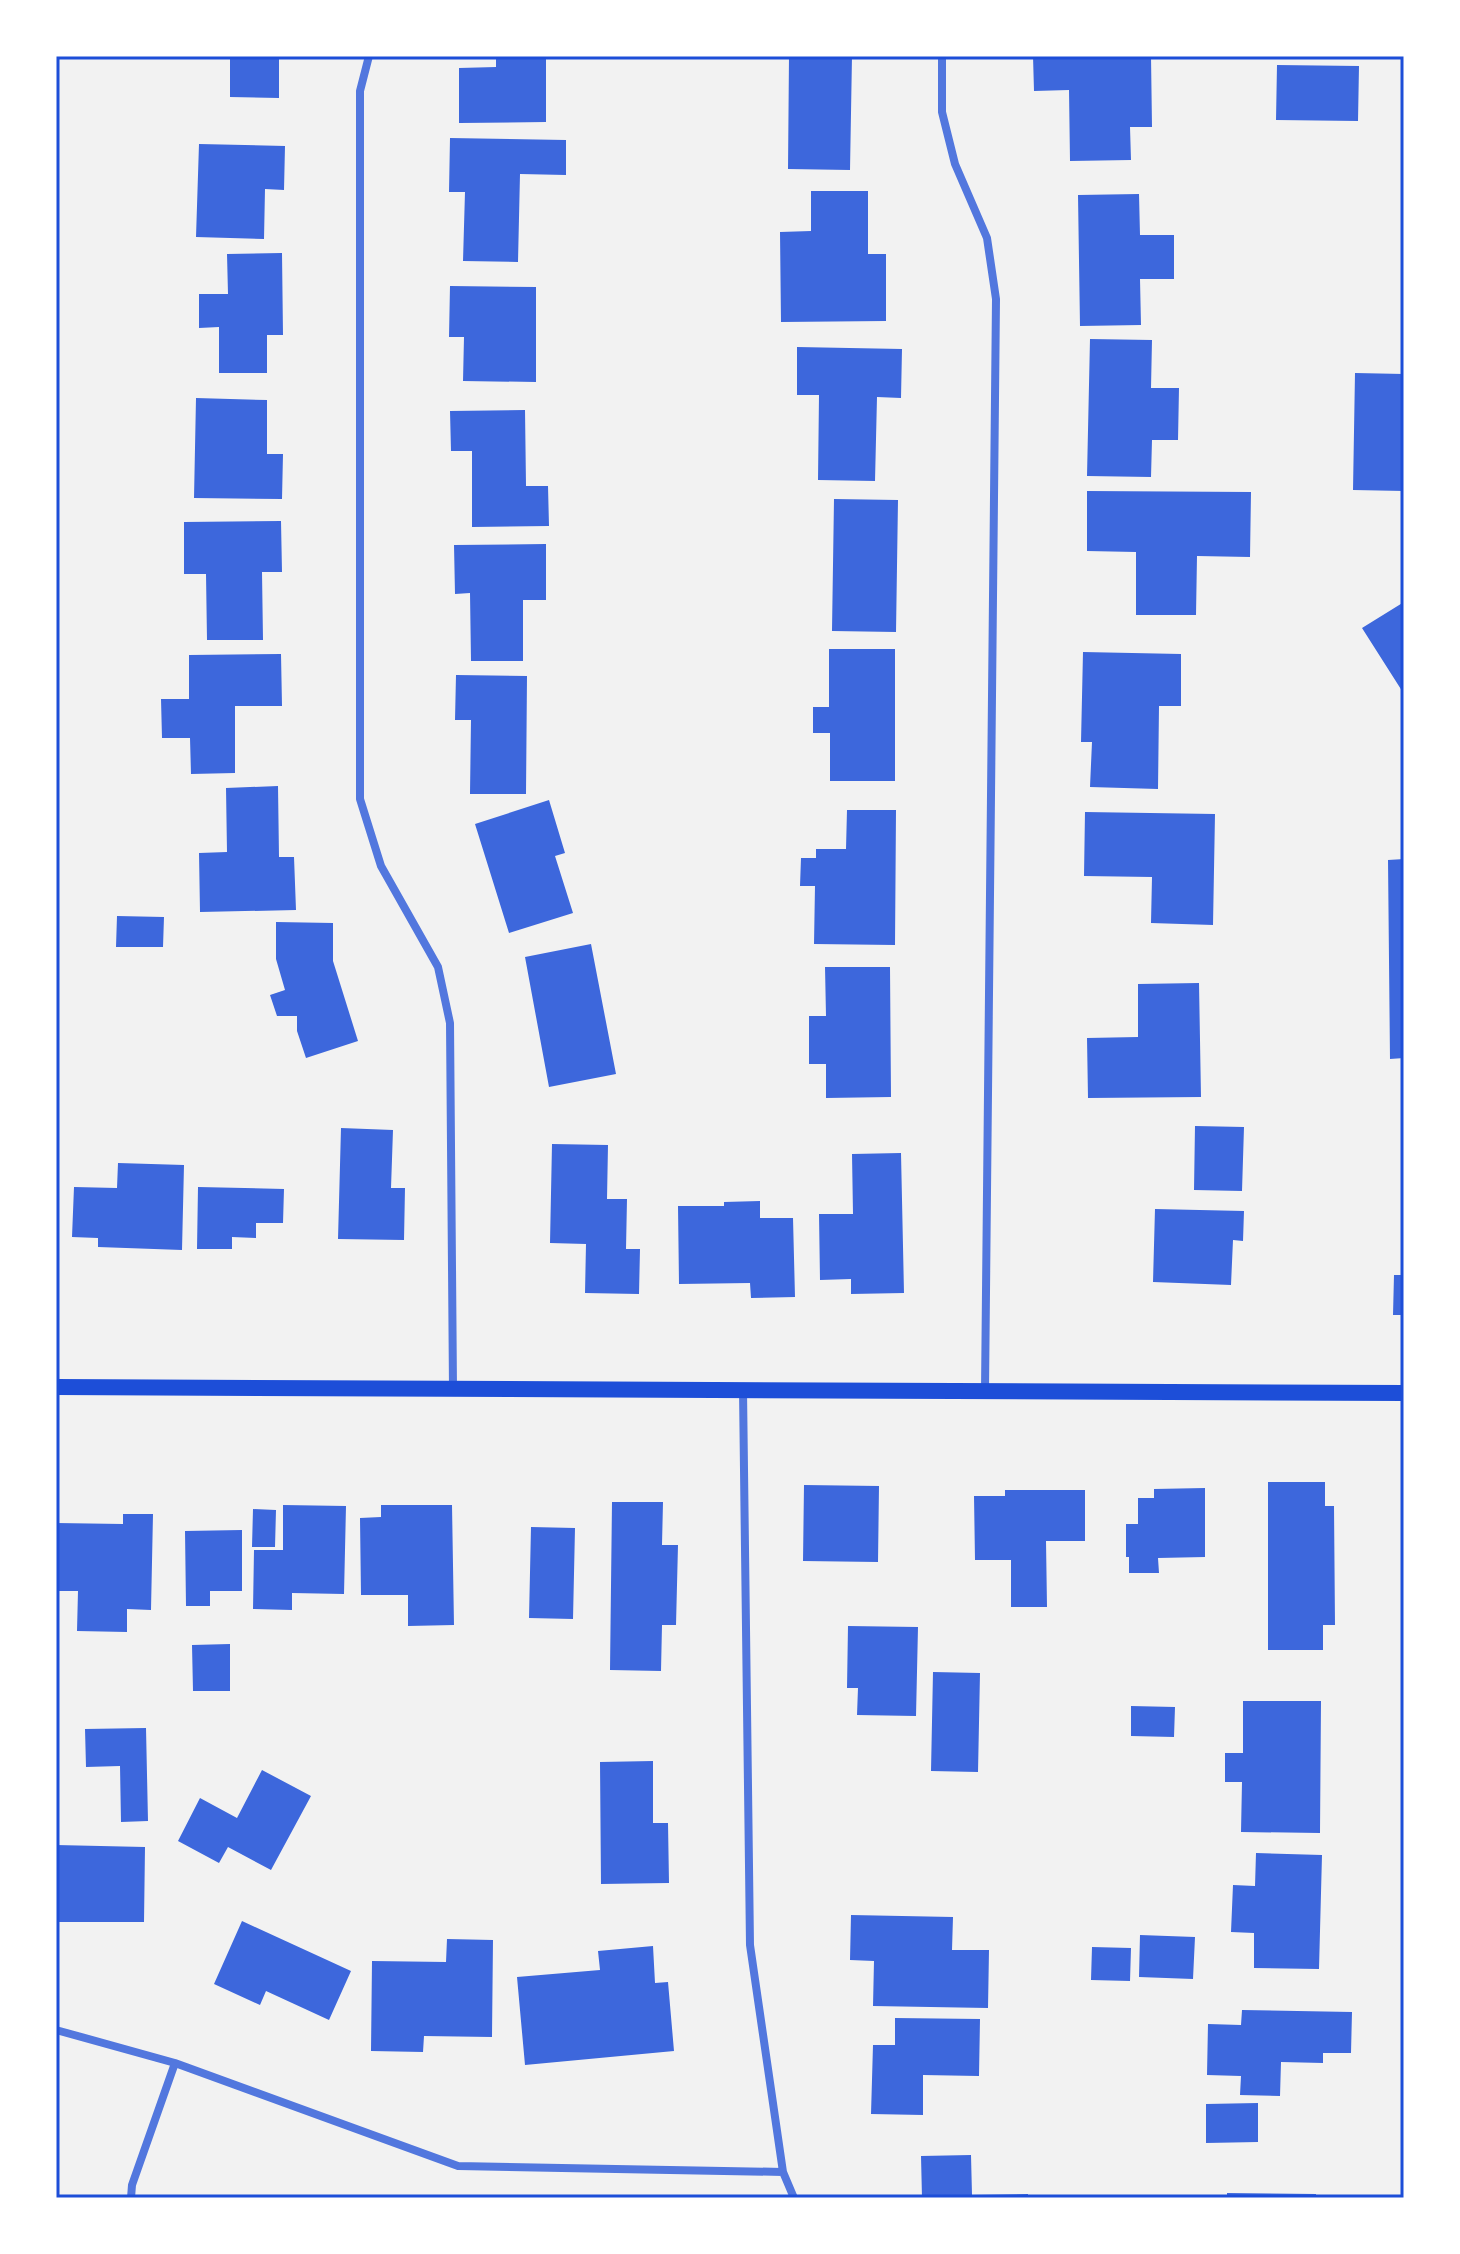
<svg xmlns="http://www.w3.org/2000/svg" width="1460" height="2254" font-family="Karla,sans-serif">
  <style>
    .building { fill: #3d67dc }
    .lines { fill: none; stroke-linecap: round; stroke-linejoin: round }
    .minor { stroke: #5277de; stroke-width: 8 }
    .secondary { stroke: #1d4ed8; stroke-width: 16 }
    .neatline { fill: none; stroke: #1d4ed8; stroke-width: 3 }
  </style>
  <rect width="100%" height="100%" fill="#f2f2f2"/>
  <path class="building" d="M230,56H279V98L230,97Z
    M496,56H546V122L459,123V68L496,67Z
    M789,56H852L850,170L788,169Z
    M1033,56H1151L1152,127H1130L1131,160L1070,161L1069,90L1034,91Z
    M1277,65L1359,66L1358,121L1276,120Z
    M450,138L566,140V175L520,174L518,262L463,261L465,192H449Z
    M199,144L285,146L284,190L265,189L264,239L196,237Z
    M811,191H868V254H886V321L781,322L780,232L811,231Z
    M1139,194L1140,235H1174V279H1140L1141,325L1080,326L1078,195Z
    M282,253L283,335H267V373H219V327L199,328V294H228L227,254Z
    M450,286L536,287V382L463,381L464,337H449Z
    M1090,339L1152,340L1151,388H1179L1178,440H1152L1151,477L1087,476Z
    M797,347L902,349L901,398L877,397L875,481L818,480L819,395H797Z
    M1355,373L1404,374V491L1353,490Z
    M196,398L267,400V454H283L282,499L194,498Z
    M525,410L526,486H548L549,526L472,527V451H451L450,411Z
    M1087,491L1251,492L1250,557L1197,556L1196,615H1136V552L1087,551Z
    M834,499L898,500L896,632L832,631Z
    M281,521L282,572H262L263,640H207L206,574H184V522Z
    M546,544V600H523V661H471L470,593L455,594L454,545Z
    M1404,602V694L1362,628Z
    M829,649H895V781H830V733H813V707H829Z
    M1083,652L1181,654V706H1159L1158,789L1090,787L1092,742H1081Z
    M281,654L282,706H235V773L191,774L190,738H162L161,699H189V655Z
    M456,675L527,676L526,794H470L471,720H455Z
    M278,786L279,857H294L296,910L200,912L199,853L227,852L226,788Z
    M549,800L565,853L555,856L573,913L509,933L475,824Z
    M847,810H896L895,945L814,944L815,886H800L801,858H816V849H846Z
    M1085,812L1215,814L1213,925L1151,923L1152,877L1084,876Z
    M1404,859V1058L1390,1059L1388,860Z
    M117,916L164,917L163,947H116Z
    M276,922L333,923V961L358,1041L306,1058L297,1031V1016H277L270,995L285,990L276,959Z
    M591,944L616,1074L549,1087L525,957Z
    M825,967H890L891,1097L826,1098V1064H809V1016H826Z
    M1199,983L1201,1097L1088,1098L1087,1038L1138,1037V984Z
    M1195,1126L1244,1127L1242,1191L1194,1190Z
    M341,1128L393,1130L391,1188H405L404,1240L338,1239Z
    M552,1144L608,1145L607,1199H627L626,1249H640L639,1294L585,1293L586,1244L550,1243Z
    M901,1153L904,1293L851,1294V1279L820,1280L819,1214H853L852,1154Z
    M118,1163L184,1165L182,1250L98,1247V1238L72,1237L74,1187L117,1188Z
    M198,1187L284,1189L283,1223H256V1238L232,1237V1249H197Z
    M760,1201V1218H793L795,1297L751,1298L750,1283L679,1284L678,1206H724V1202Z
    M1155,1209L1244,1211L1243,1241L1233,1240L1231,1285L1153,1282Z
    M1394,1275H1404V1315H1393Z
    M1268,1482H1325V1506H1334L1335,1625H1323V1650H1268Z
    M804,1485L879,1486L878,1562L803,1561Z
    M1205,1488V1557L1158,1558L1159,1573H1129V1557H1126V1524H1138V1498H1154V1489Z
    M1005,1490H1085V1541H1046L1047,1607H1011V1560H975L974,1496H1005Z
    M612,1502H663L662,1545H678L676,1625H662L661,1671L610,1670Z
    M283,1505L346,1506L344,1594L292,1593V1610L253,1609L254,1550H283Z
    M381,1505H452L454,1625L408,1626V1595H361L360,1518L381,1517Z
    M253,1509L276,1510L275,1547H252Z
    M123,1514H153L151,1610L127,1609V1632L77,1631L78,1591H56V1523L123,1524Z
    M531,1527L575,1528L573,1619L529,1618Z
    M242,1530V1591H210V1606H186L185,1531Z
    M848,1626L918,1627L916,1716L857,1715L858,1688H847Z
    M230,1644V1691H193L192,1645Z
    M933,1672L980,1673L978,1772L931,1771Z
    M1243,1701H1321L1320,1833L1241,1832L1242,1782H1225V1753H1243Z
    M1131,1706L1175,1707L1174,1737L1131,1736Z
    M146,1728L148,1821L121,1822L120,1766L86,1767L85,1729Z
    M653,1761V1823H668L669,1883L601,1884L600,1762Z
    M262,1770L311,1796L271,1870L228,1847L219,1863L178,1841L200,1798L237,1818Z
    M56,1845L145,1847L144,1922H56Z
    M1256,1853L1322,1855L1319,1969L1254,1968V1933L1231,1932L1233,1885L1255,1886Z
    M851,1915L953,1917L952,1950H989L988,2008L873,2006L874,1961L850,1960Z
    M242,1921L351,1971L329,2020L266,1991L260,2005L214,1984Z
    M1140,1935L1195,1937L1193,1979L1139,1977Z
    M447,1939L493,1940L492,2037L424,2036L423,2052L371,2051L372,1961L446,1962Z
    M653,1946L655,1983L668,1982L674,2051L525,2065L517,1977L600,1970L598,1951Z
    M1092,1947L1131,1948L1130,1981L1091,1980Z
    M1242,2010L1352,2012L1351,2053H1323V2063L1281,2062L1280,2096L1240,2095L1241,2076L1207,2075L1208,2024L1241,2025Z
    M895,2018L980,2019L979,2076L923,2075V2115L871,2114L873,2045H895Z
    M1258,2103V2142L1206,2143V2104Z
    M971,2155L972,2195L1028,2194V2198H922L921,2156Z
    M1227,2193L1316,2194V2198H1227Z"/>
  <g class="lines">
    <path class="minor" d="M369,56L360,91V799L381,866L438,967L450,1023L453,1389
      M942,56V112L955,164L987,238L996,299L985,1391
      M743,1390L750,1945L783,2172L794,2198
      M56,2030L175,2063L458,2166L783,2172
      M131,2198L132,2185L175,2063"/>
    <path class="secondary" d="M56,1387L1404,1393"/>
  </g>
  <rect width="1460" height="2254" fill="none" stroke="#ffffff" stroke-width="116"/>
  <rect x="58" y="58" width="1344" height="2138" class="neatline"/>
</svg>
